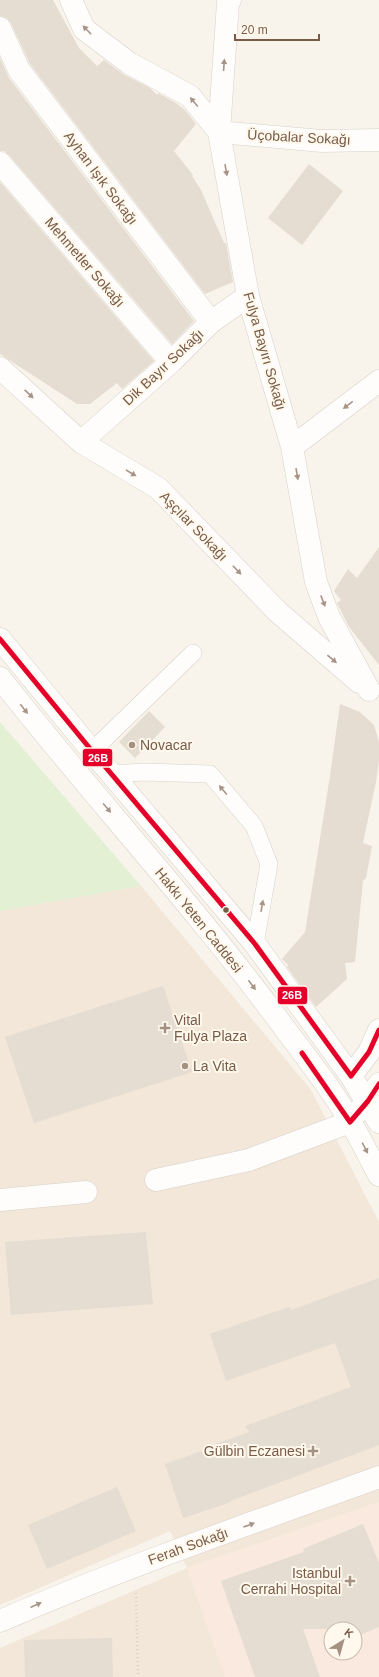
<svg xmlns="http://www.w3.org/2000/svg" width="379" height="1677" font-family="Arial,sans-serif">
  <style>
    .residential { fill: #f2e7d8 }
    .commercial { fill: #f9e9de; fill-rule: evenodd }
    .green { fill: #e3f0d4 }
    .building { fill: #e5dcd2 }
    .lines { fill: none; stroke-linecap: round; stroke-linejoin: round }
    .lane-casing { stroke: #d7d1c9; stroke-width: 18 }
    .street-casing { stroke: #d7d1c9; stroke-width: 23 }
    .secondary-casing { stroke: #d8d0c7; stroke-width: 23 }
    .path { stroke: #dad3cd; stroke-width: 2.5; stroke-dasharray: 1 3; stroke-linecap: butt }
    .lane { stroke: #fefdfc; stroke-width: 17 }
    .street { stroke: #fefdfc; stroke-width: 22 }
    .secondary { stroke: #fefdfc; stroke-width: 22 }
    .bus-1-casing { stroke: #fff9ed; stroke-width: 8 }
    .bus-1 { stroke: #e4002b; stroke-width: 5 }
    .oneway { fill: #a89487 }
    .poi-dot { fill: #a59181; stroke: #fff9ed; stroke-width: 1.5 }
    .bus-dot { fill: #795b48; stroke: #fff9ed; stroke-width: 1.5 }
    .labels { text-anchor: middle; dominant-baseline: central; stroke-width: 4; stroke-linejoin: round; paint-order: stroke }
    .street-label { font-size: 14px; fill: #795b48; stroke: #fff9ed }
    .poi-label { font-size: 14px; fill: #795b48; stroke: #fff9ed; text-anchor: start }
    .line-badge { stroke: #fff9ed; stroke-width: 1.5 }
    .badge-label { font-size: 11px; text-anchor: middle; font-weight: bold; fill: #fff }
  </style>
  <rect width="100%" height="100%" fill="#f8f4eb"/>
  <path class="residential" d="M141,886L311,1090L379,1222V1502L187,1568L225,1677H0V1648L187,1568L170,1531L0,1605V911Z"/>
  <path class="commercial" d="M379,1502V1677H225L187,1568ZM331,1629H355V1653H331Z"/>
  <path class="green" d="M0,722L141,886L0,911Z"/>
  <path class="building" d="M0,0H53L79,48L97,66L104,60L123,74L150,88L157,95L158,93L176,103L185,110L196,124L174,151L193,175L192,176L201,190L224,243H226L233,282L205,294L30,64L11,23L7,18L0,16Z
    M0,58L9,78L194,321L172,344L9,155L4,151H0Z
    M309,164L343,191L302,245L268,218Z
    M0,182L154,361L122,389L117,383L90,404H77L0,354Z
    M379,547V665L349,627L337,603L341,600L334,591L348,569L357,578Z
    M340,704L360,712L374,725L379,742V760L376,782L363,843L372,846L366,878L363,881L355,962L345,963L347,979L316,1007L287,967L288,965L282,959L305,932L330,776Z
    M149,711L165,727L135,758L119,742Z
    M163,986L192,1072L34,1123L5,1037Z
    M146,1232L153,1304L11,1315L5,1242Z
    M379,1278V1445L230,1501L231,1502L183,1518L165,1464L216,1446L215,1444L250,1432L245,1426L351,1387L335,1343L226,1381L210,1334L289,1307L291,1310Z
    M117,1487L136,1531L47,1569L28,1525Z
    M363,1524L379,1563V1627L355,1637V1629H303L320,1677H255L221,1581L304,1552L303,1549Z
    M112,1638L113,1677H25L24,1640Z"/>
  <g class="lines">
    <defs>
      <path id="lane" d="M92,751L193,653
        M112,774L143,772L210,774L254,826L269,864L255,944"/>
      <path id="street" d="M71,0L84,29L129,63L190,96L219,132
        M230,0L228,3L219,132L248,296L292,447L316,582L329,617L369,690
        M0,28L19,70L211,322
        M219,132L322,141L379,140
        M0,163L171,362
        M0,368L81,442L158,488L278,612L359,682
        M81,442L171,362L211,322L248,296
        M292,447L379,381
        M156,1180L249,1160L350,1122
        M0,1200L86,1192"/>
      <path id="secondary" d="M0,639L92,751L255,944L351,1076L379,1122
        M0,678C91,794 192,903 280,1022C304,1055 331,1087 351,1123C361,1140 370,1158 379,1175
        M351,1076L369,1052L379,1030
        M359,1111L379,1084
        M0,1621C124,1567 252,1523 379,1477"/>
    </defs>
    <use href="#lane" class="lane-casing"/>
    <use href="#street" class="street-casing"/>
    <use href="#secondary" class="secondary-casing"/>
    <path class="path" d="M136,1593L138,1677"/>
    <use href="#lane" class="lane"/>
    <use href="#street" class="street"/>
    <use href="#secondary" class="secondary"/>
    <defs>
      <path id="bus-1" d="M0,639L92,751L255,944L351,1076L369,1052L379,1030
        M302,1053L350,1122L368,1101L379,1084"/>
    </defs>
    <use href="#bus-1" class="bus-1-casing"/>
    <use href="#bus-1" class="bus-1"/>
  </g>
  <defs><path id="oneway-solid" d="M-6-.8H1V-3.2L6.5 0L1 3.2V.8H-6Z"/></defs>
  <g class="oneway">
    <use href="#oneway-solid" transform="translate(87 30) rotate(-134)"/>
    <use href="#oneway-solid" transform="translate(224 65) rotate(-86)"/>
    <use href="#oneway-solid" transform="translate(194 102) rotate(-130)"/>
    <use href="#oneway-solid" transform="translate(226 170) rotate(80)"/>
    <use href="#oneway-solid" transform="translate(29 394) rotate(43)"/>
    <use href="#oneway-solid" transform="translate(348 405) rotate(143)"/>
    <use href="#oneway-solid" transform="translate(131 473) rotate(31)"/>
    <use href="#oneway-solid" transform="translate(297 474) rotate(80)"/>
    <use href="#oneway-solid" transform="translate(237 570) rotate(46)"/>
    <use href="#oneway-solid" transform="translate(323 601) rotate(69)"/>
    <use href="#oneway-solid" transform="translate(332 659) rotate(40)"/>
    <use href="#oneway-solid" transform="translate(24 709) rotate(52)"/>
    <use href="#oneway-solid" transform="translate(223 790) rotate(-130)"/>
    <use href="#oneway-solid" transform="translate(107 808) rotate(50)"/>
    <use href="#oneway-solid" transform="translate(262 906) rotate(-80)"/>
    <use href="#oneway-solid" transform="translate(252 985) rotate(53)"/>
    <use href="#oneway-solid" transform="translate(365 1148) rotate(62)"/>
    <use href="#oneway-solid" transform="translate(249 1525) rotate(-20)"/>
    <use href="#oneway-solid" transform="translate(36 1605) rotate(-24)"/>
  </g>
  <g class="poi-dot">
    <circle cx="132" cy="745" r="4"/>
    <path d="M163 1022h4v4h4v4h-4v4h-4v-4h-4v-4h4z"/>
    <circle cx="185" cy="1066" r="4"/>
    <path d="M311 1445h4v4h4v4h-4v4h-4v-4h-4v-4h4z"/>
    <path d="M348 1575h4v4h4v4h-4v4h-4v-4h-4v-4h4z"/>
  </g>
  <circle class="bus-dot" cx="226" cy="910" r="3.5"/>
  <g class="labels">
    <g class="street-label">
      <text transform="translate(299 137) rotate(3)">Üçobalar Sokağı</text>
      <text transform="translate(101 178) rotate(53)">Ayhan Işık Sokağı</text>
      <text transform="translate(85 262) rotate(49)">Mehmetler Sokağı</text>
      <text transform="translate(265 351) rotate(74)">Fulya Bayırı Sokağı</text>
      <text transform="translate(163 367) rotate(-43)">Dik Bayır Sokağı</text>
      <text transform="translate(194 526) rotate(46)">Aşçılar Sokağı</text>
      <text transform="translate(199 920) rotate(51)">Hakkı Yeten Caddesi</text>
      <text transform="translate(188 1546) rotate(-20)">Ferah Sokağı</text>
    </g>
    <g class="poi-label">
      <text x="140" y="745">Novacar</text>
      <text x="174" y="1020">Vital<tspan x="174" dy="16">Fulya Plaza</tspan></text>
      <text x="193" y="1066">La Vita</text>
      <text x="305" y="1451" text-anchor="end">Gülbin Eczanesi</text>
      <text x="341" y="1573" text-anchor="end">Istanbul<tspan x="341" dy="16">Cerrahi Hospital</tspan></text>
    </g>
  </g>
  <g class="line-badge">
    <rect x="82" y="748" width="31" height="19" rx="4" fill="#e4002b"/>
    <rect x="277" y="986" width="31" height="19" rx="4" fill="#e4002b"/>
  </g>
  <g class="badge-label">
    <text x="98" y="762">26B</text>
    <text x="292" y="999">26B</text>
  </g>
  <g transform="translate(343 1641) rotate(37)"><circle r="19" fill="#fff9ed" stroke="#c9baab"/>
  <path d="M0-3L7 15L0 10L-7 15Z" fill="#a59181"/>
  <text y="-6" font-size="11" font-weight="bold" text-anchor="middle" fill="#795b48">K</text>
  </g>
  <path d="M235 34v6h84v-6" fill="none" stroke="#795b48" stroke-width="2"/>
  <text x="241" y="34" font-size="12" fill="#795b48" stroke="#fff9ed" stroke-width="3" paint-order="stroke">20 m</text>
</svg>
